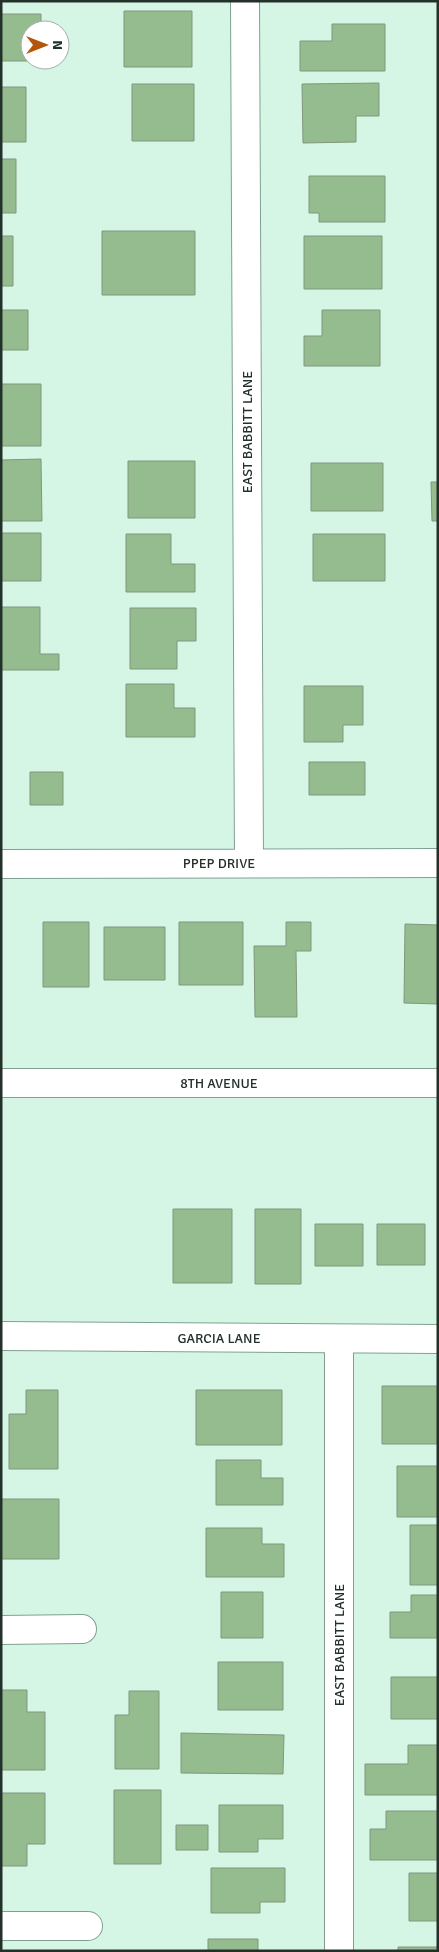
<svg xmlns="http://www.w3.org/2000/svg" width="439" height="1952" font-family="Signika,sans-serif">
  <style>
    .building { fill: #94bc8e; stroke: #81967e }
    .lines { fill: none; stroke-linecap: round; stroke-linejoin: round }
    .street-casing { stroke: #81a091; stroke-width: 30 }
    .secondary-casing { stroke: #81a091; stroke-width: 30 }
    .street { stroke: #fff; stroke-width: 28 }
    .secondary { stroke: #fff; stroke-width: 28 }
    .labels { text-anchor: middle; dominant-baseline: central; stroke-width: 5; stroke-linejoin: round; paint-order: stroke }
    .street-label { font-size: 14px; fill: #24312b; stroke: #fff }
  </style>
  <rect width="100%" height="100%" fill="#d5f6e5"/>
  <path class="building" d="M124,11H192V67H124Z
    M1,14H41V30H30V60L41,61H1Z
    M332,24H385V71H300V41H332Z
    M379,83V116H356V142L303,143L302,84Z
    M132,84H194V141H132Z
    M1,87H26V142H1Z
    M1,159H16V213H1Z
    M309,176H385V222H319V213H309Z
    M102,231H195V295H102Z
    M1,236H13V286H1Z
    M304,236H382V289H304Z
    M1,310H28V350H1Z
    M322,310H380V366H304V336H322Z
    M1,384H41V446H1Z
    M41,459L42,521H1V460Z
    M128,461H195V518H128Z
    M311,463H383V511H311Z
    M431,482H438V521H432Z
    M1,533H41V581H1Z
    M126,534H171V564H195V592H126Z
    M313,534H385V581H313Z
    M1,607H40V654H59V670H1Z
    M130,608H196V641H177V669H130Z
    M126,684H174V708H195V737H126Z
    M304,686H363V725H343V742H304Z
    M309,762H365V795H309Z
    M30,772H63V805H30Z
    M43,922H89V987H43Z
    M179,922H243V985H179Z
    M286,922H311V951H296L297,1017H255L254,946H286Z
    M405,924L438,925V1004L404,1003Z
    M104,927H165V980H104Z
    M173,1209H232V1283H173Z
    M255,1209H301V1284H255Z
    M315,1224H363V1266H315Z
    M377,1224H425V1265H377Z
    M382,1386H438V1444H382Z
    M26,1390H58V1469H9V1414H26Z
    M196,1390H282V1445H196Z
    M216,1460H261V1478H283V1505H216Z
    M397,1466H438V1517H397Z
    M1,1499H59V1559H1Z
    M410,1525H438V1585H410Z
    M206,1528H262V1544H284V1577H206Z
    M221,1592H263V1638H221Z
    M411,1595H438V1638H390V1612H411Z
    M218,1662H283V1710H218Z
    M391,1677H438V1719H391Z
    M1,1690H27V1712H45V1770H1Z
    M129,1691H159V1769H115V1715H129Z
    M181,1733L284,1735L283,1774L181,1773Z
    M408,1745H438V1795H365V1764H408Z
    M114,1790H161V1864H114Z
    M1,1793H45V1844H27V1866H1Z
    M219,1805H283V1839H258V1852H219Z
    M386,1811H438V1860H370V1829H386Z
    M176,1825H208V1850H176Z
    M211,1868H285V1902H260V1913H211Z
    M409,1873H438V1921H409Z
    M208,1939H258V1951H208Z
    M398,1947H438V1951H398Z"/>
  <g class="lines">
    <defs>
      <path id="street" d="M245,1L249,862
        M1,864L438,863
        M1,1336L438,1339
        M1,1630L82,1629
        M1,1926H88
        M339,1951V1339"/>
      <path id="secondary" d="M1,1083H438"/>
    </defs>
    <use href="#street" class="street-casing"/>
    <use href="#secondary" class="secondary-casing"/>
    <use href="#street" class="street"/>
    <use href="#secondary" class="secondary"/>
  </g>
  <g class="labels">
    <g class="street-label">
      <text transform="translate(247 432) rotate(-90)">EAST BABBITT LANE</text>
      <text x="219" y="863">PPEP DRIVE</text>
      <text x="219" y="1083">8TH AVENUE</text>
      <text x="219" y="1338">GARCIA LANE</text>
      <text transform="translate(339 1645) rotate(-90)">EAST BABBITT LANE</text>
    </g>
  </g>
  <rect width="439" height="1952" fill="none" stroke="#24312b" stroke-width="5"/>
  <g transform="translate(45 45) rotate(90)"><circle r="24" fill="#ffffff" stroke="#a7adaa"/>
  <path d="M0-4L9 19L0 12L-9 19Z" fill="#b45509"/>
  <text y="-8" font-size="14" font-weight="bold" text-anchor="middle" fill="#24312b">N</text>
  </g>
</svg>
